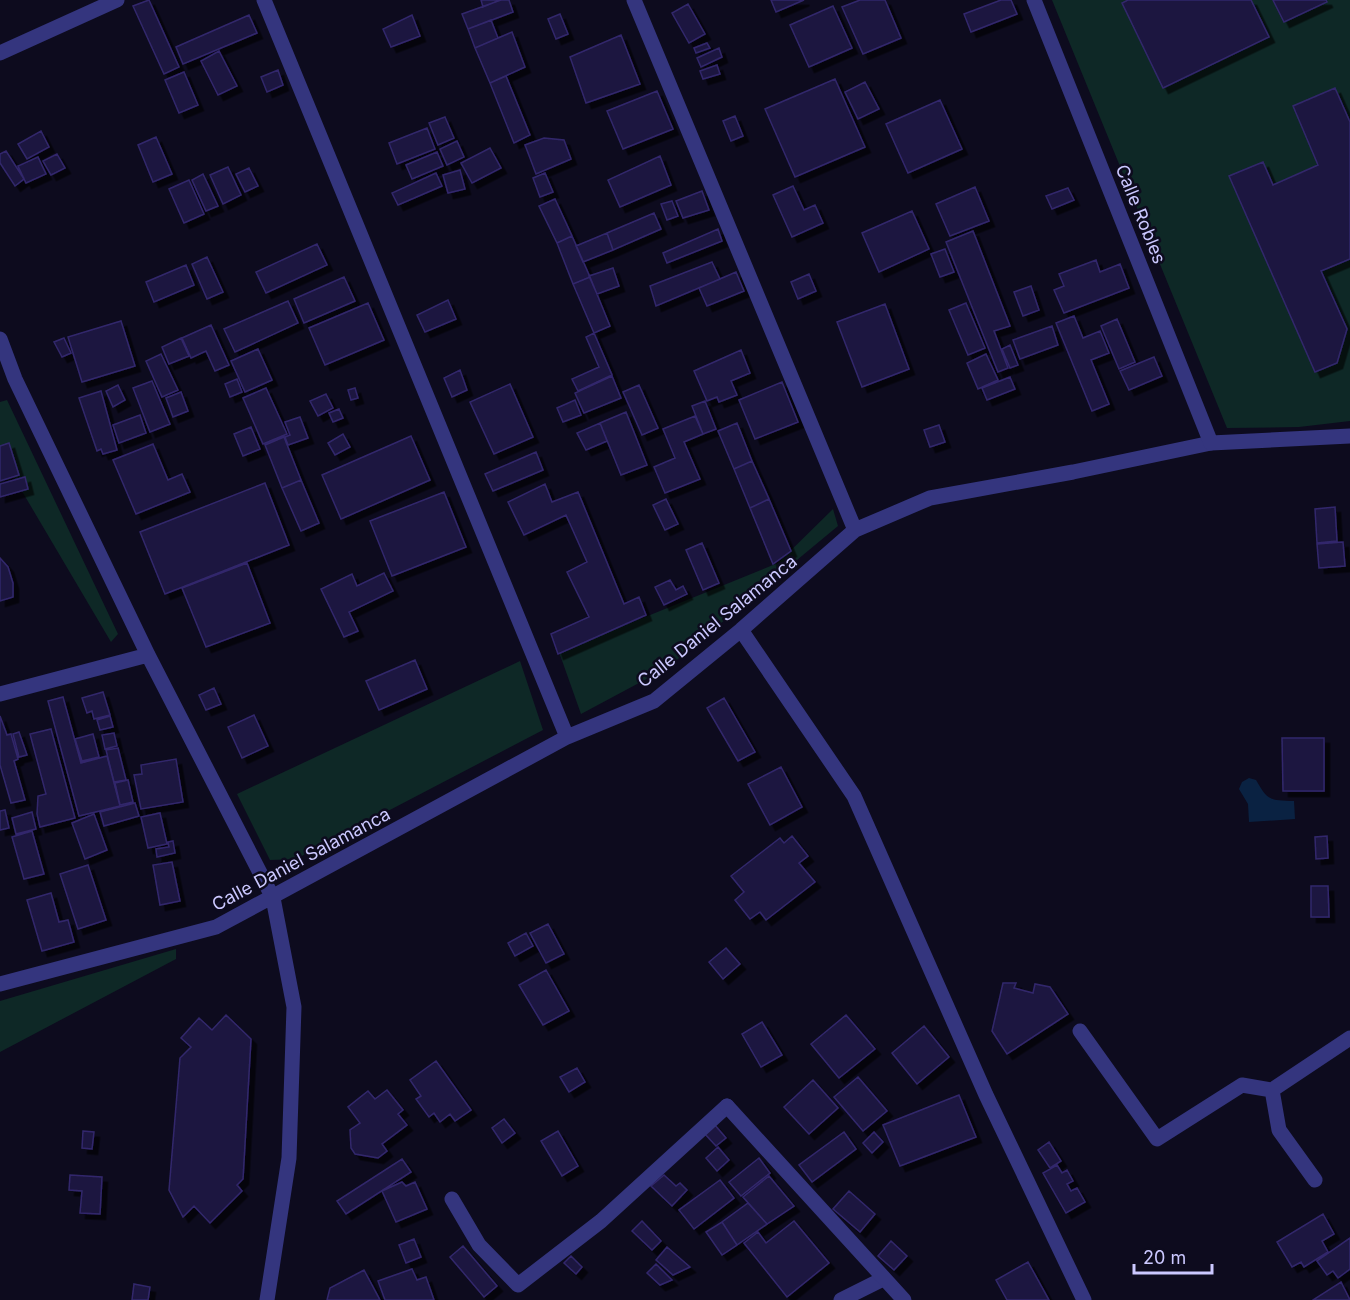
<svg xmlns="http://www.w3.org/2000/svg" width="1350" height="1300" font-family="Inter,sans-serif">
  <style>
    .green { fill: #0e2826 }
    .water { fill: #0a2242 }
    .building { fill: #1d173f; stroke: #32286c; stroke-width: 1.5; filter: url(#shadow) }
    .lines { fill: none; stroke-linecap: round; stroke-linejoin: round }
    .service { stroke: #34357e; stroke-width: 15 }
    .minor { stroke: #34357e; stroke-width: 15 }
    .tertiary { stroke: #34357e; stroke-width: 15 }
    .labels { text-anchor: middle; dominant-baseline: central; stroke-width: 5; stroke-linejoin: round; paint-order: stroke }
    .street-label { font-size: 18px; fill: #cbc8ff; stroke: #0d0b1e }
  </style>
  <defs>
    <filter id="shadow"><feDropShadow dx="5.5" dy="5.5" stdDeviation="0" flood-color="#0009"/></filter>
  </defs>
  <rect width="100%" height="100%" fill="#0d0b1e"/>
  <path class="green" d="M1052,0H1350V421L1299,427L1227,428Z
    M7,400L118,634L111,642L0,454V402Z
    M833,509L838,526L667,668L581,714L559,652L778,563Z
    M520,661L543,730L296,859L270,860L237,794Z
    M176,949V959L0,1052V1001Z"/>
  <path class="water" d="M1249,778L1256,780C1268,801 1269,800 1294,801L1295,819L1249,822L1248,804L1239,789L1242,782Z"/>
  <path class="building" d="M149,0L179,67L164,74L133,6Z
    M481,0H500L483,7Z
    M501,0H509L513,12L468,29L462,14Z
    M771,0H804L776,12Z
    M860,0H885L901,38L863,54L842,7Z
    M1001,0H1011L1017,14L971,32L964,14Z
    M1128,0H1251L1269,37L1163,88L1122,3Z
    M1273,0H1326L1327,2L1284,22Z
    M688,4L705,34L689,43L672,13Z
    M833,6L852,48L809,67L790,25Z
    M560,14L568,34L556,39L548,19Z
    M249,15L257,33L183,64L176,47Z
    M412,15L420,36L391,47L383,29Z
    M491,20L498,38L475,48L468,29Z
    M512,32L525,67L490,83L475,48Z
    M621,35L640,84L586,103L570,57Z
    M707,43L710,48L696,53L694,48Z
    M719,48L722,57L701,67L697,58Z
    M219,51L237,86L218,95L201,61Z
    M717,65L720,74L703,79L700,71Z
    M278,70L283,85L267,92L261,77Z
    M184,72L198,105L179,113L165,80Z
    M506,76L530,135L514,143L490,83Z
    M835,79L865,147L795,177L765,109Z
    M865,82L879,109L858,119L845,92Z
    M1335,88L1350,122V259L1321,271L1347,329L1337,363L1315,372L1229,176L1263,162L1273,185L1318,165L1293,106Z
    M657,91L673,129L623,149L607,111Z
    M940,100L962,149L908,173L886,124Z
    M735,116L743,136L731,141L723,121Z
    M445,117L454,138L438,145L429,123Z
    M427,128L435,149L397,164L389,143Z
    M41,131L49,147L27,159L18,144Z
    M156,137L172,174L153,182L138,145Z
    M544,138L564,140L571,159L536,174L525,145Z
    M457,141L464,157L447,165L440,149Z
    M490,148L501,168L472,183L461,163Z
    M6,151L24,179L15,186L0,163V154Z
    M437,152L443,166L412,179L406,165Z
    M57,154L65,168L51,175L43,161Z
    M660,156L671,185L620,207L608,180Z
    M38,157L46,174L26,183L18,166Z
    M228,167L241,195L223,204L210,175Z
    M249,168L258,186L245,192L236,174Z
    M460,170L465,189L448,193L443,175Z
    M436,173L442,186L398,205L392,193Z
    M545,173L553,192L540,197L533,178Z
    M203,174L218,206L206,211L192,180Z
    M189,180L204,214L184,223L169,189Z
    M793,186L804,210L815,205L823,223L792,237L773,195Z
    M975,187L989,221L950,236L936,204Z
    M1068,188L1074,200L1052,209L1046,196Z
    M702,191L709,210L683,218L676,201Z
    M555,199L572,236L557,243L539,206Z
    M672,201L678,216L667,220L661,204Z
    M912,211L929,249L879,272L862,233Z
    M654,213L661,229L613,250L607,233Z
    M718,229L722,241L667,263L663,253Z
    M973,231L1010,326L994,331L1008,368L998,372L946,242Z
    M607,233L613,250L583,262L576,246Z
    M572,236L590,277L573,284L557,243Z
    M317,244L327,265L266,293L256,272Z
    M945,249L954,272L940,277L931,254Z
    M207,257L223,292L207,299L192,264Z
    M1096,260L1100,272L1120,264L1129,288L1064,313L1054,290L1064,286L1059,274Z
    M712,262L720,279L656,306L650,286Z
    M186,265L194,285L154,302L146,282Z
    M613,268L619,286L597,294L589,276Z
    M736,272L744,291L707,306L699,288Z
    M809,274L816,291L798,299L791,282Z
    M344,277L355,301L304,323L294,299Z
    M590,277L610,326L594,333L573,284Z
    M1031,286L1039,310L1023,316L1014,292Z
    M448,300L456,319L425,332L417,315Z
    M288,301L298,323L235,352L224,329Z
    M368,303L384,340L325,365L309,328Z
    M966,303L985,348L968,355L949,310Z
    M885,304L909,369L862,387L837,322Z
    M1074,316L1083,338L1100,331L1109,353L1091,360L1109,404L1092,411L1056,323Z
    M1117,319L1135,362L1119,369L1101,326Z
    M121,321L135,366L82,382L68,337Z
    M211,325L229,365L215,371L206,351L191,358L182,338Z
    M1052,326L1058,345L1020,359L1013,340Z
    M594,333L612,375L578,391L572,379L599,367L586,337Z
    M64,338L71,353L62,357L54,342Z
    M181,338L189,356L169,364L162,347Z
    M1010,345L1018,365L1010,368L1002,349Z
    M258,349L272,380L245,392L231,361Z
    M741,350L750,373L731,381L737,395L719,402L717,397L707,401L694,371Z
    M161,354L178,390L162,397L146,361Z
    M986,354L998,380L978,389L967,363Z
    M1154,357L1162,376L1129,390L1120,371Z
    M460,370L467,390L452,397L444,378Z
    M612,376L621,398L584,413L575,393Z
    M1010,377L1015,389L987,400L982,388Z
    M237,379L242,392L230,397L225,384Z
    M152,381L170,424L150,432L133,388Z
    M782,382L798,422L755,439L739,400Z
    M510,384L533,437L494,454L470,402Z
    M118,385L125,400L113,407L106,391Z
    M639,385L658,428L642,435L623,392Z
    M266,388L287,434L263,444L243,398Z
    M355,388L358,398L351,400L348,390Z
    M101,391L117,450L103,454L101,449L97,451L79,398Z
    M181,392L188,411L173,417L166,398Z
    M326,394L333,408L318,416L310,401Z
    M575,400L581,415L563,422L557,408Z
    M705,401L716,429L703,434L692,406Z
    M339,409L343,418L333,422L329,413Z
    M626,412L647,465L621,475L600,423Z
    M140,415L146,433L119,443L113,425Z
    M695,416L703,434L684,442L700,479L665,493L654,467L675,458L663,429Z
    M300,417L308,438L288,445L285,437L290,435L285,422Z
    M600,423L607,441L586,450L577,433Z
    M737,423L752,461L734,469L718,431Z
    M939,425L945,442L930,447L924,430Z
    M251,427L260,449L243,456L234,434Z
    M343,434L350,447L335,455L328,443Z
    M411,436L430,480L341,519L322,475Z
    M284,437L301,480L282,488L265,445Z
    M9,443L19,475L0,481V446Z
    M153,444L168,480L182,474L190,492L136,514L113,460Z
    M536,452L543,470L493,491L485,474Z
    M752,461L769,499L750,508L734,469Z
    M25,477L28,489L0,497V484Z
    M301,480L319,523L301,531L282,488Z
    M265,483L289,545L165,594L140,532Z
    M545,484L552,502L578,492L624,604L639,597L646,615L558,654L551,634L589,617L567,572L587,562L566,515L524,535L508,502Z
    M444,492L466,547L392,576L370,521Z
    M666,499L678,524L665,530L653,505Z
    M769,499L791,551L773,564L750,508Z
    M1335,507L1337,541L1317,543L1315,509Z
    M1343,542L1345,566L1319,568L1317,544Z
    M702,543L719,583L703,590L686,550Z
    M0,558L8,567L13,583V597L0,601Z
    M247,563L270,623L206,647L182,588Z
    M384,573L393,591L349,612L358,631L344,637L321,589L352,574L357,586Z
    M670,580L676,590L683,586L687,594L664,605L655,587Z
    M415,660L427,689L379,710L366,681Z
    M214,688L221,704L206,710L199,695Z
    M103,692L110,715L94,719L92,711L87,713L82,698Z
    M63,697L81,763L107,756L120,806L79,816L48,701Z
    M724,698L755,752L738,761L707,708Z
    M254,715L268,746L242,758L228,727Z
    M0,716L7,735L11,734L18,759L14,761L25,800L11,803L0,765Z
    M110,716L113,727L100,730L97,720Z
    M51,729L75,818L40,827L37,814L38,796L46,794L30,734Z
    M19,732L27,755L19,757L13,734Z
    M114,733L117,746L105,749L102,735Z
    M93,734L99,757L82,761L75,739Z
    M1282,738H1324V791H1283Z
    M118,748L126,780L114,782L106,750Z
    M176,759L183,802L141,809L134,775L142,774L141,765Z
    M781,767L802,807L770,825L748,784Z
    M128,780L133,802L120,805L115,783Z
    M135,803L139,816L104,826L100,812Z
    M5,810L9,828L0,830V811Z
    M32,812L36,829L16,834L12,818Z
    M160,813L167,844L148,848L141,817Z
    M94,814L107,850L85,859L72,823Z
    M32,831L44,874L24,879L12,837Z
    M792,836L808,856L799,863L815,882L766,920L760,912L750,919L735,900L744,892L731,876L780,838L784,843Z
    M1327,836L1328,858L1316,859L1315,837Z
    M173,841L175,853L157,857L156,849L169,847L168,842Z
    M172,862L180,901L160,905L153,865Z
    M88,865L106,920L78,929L60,874Z
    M1311,886H1328L1329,917H1311Z
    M51,893L59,922L68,920L74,942L42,951L27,900Z
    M548,924L564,954L546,963L530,933Z
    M526,933L533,946L515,956L508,943Z
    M726,948L740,964L723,979L709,962Z
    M546,970L569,1011L543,1025L519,985Z
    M1003,983H1016L1014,988L1033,993L1035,984L1050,987L1068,1014L1007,1054L992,1031Z
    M226,1015L251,1039L243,1179L237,1185L242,1191L210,1223L194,1206L183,1217L169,1190L180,1058L191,1047L181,1038L199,1018L212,1030Z
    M846,1015L875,1049L839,1078L811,1044Z
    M762,1022L782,1055L761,1067L742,1034Z
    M924,1026L949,1057L917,1084L892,1053Z
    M436,1061L471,1110L455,1121L450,1114L440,1122L434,1113L429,1117L416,1099L421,1096L410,1080Z
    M577,1068L585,1082L569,1092L560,1077Z
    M858,1077L887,1111L863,1131L834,1097Z
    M813,1080L838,1108L809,1134L784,1107Z
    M387,1090L403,1110L398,1114L407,1125L382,1144L387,1151L378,1158L355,1154L351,1148L350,1130L360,1123L348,1107L368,1091L375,1099Z
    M959,1095L976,1137L900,1166L883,1125Z
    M504,1119L515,1133L502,1143L492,1128Z
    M714,1124L726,1138L716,1146L704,1133Z
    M83,1131L94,1132L92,1149L82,1148Z
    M558,1131L578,1166L562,1176L541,1141Z
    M844,1132L856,1149L812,1182L799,1165Z
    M874,1132L883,1142L872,1153L863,1143Z
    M1049,1142L1061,1161L1050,1168L1038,1150Z
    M718,1147L729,1160L717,1171L706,1158Z
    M759,1158L770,1173L741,1196L729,1182Z
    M402,1159L411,1172L346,1214L337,1201Z
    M1057,1165L1062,1173L1067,1170L1073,1181L1067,1184L1071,1191L1077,1188L1085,1202L1066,1213L1043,1173Z
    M70,1175L102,1177L100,1214L80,1213L82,1191L69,1190Z
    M664,1175L676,1186L680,1183L687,1190L672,1206L651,1186Z
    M769,1176L794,1206L767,1224L743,1197Z
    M720,1180L734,1198L694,1229L679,1210Z
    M402,1182L406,1186L415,1182L427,1209L396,1222L382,1191Z
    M849,1191L875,1214L860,1232L833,1209Z
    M748,1203L767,1224L737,1245L722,1222Z
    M1323,1214L1334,1234L1322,1241L1328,1252L1304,1267L1301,1262L1292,1267L1277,1242Z
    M642,1221L661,1241L652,1250L632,1231Z
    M794,1221L829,1263L787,1297L744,1243L758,1232L766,1243Z
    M722,1222L737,1245L722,1255L706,1232Z
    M1350,1238V1269L1338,1278L1333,1271L1327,1275L1317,1261Z
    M414,1239L421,1257L406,1263L399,1245Z
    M891,1241L907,1256L894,1270L878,1256Z
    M463,1246L497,1286L484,1297L450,1257Z
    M667,1247L690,1267L673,1275L656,1260Z
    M571,1256L582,1267L576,1274L564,1263Z
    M1028,1262L1049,1300H1007L996,1280Z
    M656,1264L672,1280L660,1285L647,1273Z
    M412,1269L417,1280L426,1277L434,1300H385L378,1281Z
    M364,1270L380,1300H327L330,1288Z
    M1341,1282L1350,1300H1313Z
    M134,1284L150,1287L148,1300H132Z"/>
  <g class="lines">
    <path class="service" d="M452,1199L479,1245L518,1285L601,1221L727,1106
      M841,1300L883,1279"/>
    <path class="minor" d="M264,0L567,737
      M634,0L855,530
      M0,53L117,0
      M0,339L15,379L148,655L273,898L294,1007L289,1158L267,1300
      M741,630L854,796L986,1095L1084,1300
      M0,694L148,655
      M0,984L216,927L567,737L654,701L741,630L855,530L930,498L1073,472L1211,443
      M1080,1031L1157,1139L1242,1085L1272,1090L1350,1038
      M1272,1090L1279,1130L1315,1180
      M727,1106L904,1300"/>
    <path class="tertiary" d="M1034,0L1211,443L1350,436"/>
  </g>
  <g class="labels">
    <g class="street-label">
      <text transform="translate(1141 214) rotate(68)">Calle Robles</text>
      <text transform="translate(717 621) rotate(-39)">Calle Daniel Salamanca</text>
      <text transform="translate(301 859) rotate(-28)">Calle Daniel Salamanca</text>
    </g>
  </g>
  <path d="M1134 1264v9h78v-9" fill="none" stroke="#cbc8ff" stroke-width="3"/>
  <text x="1143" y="1264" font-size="18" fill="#cbc8ff" stroke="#0d0b1e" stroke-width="4.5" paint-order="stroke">20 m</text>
</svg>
